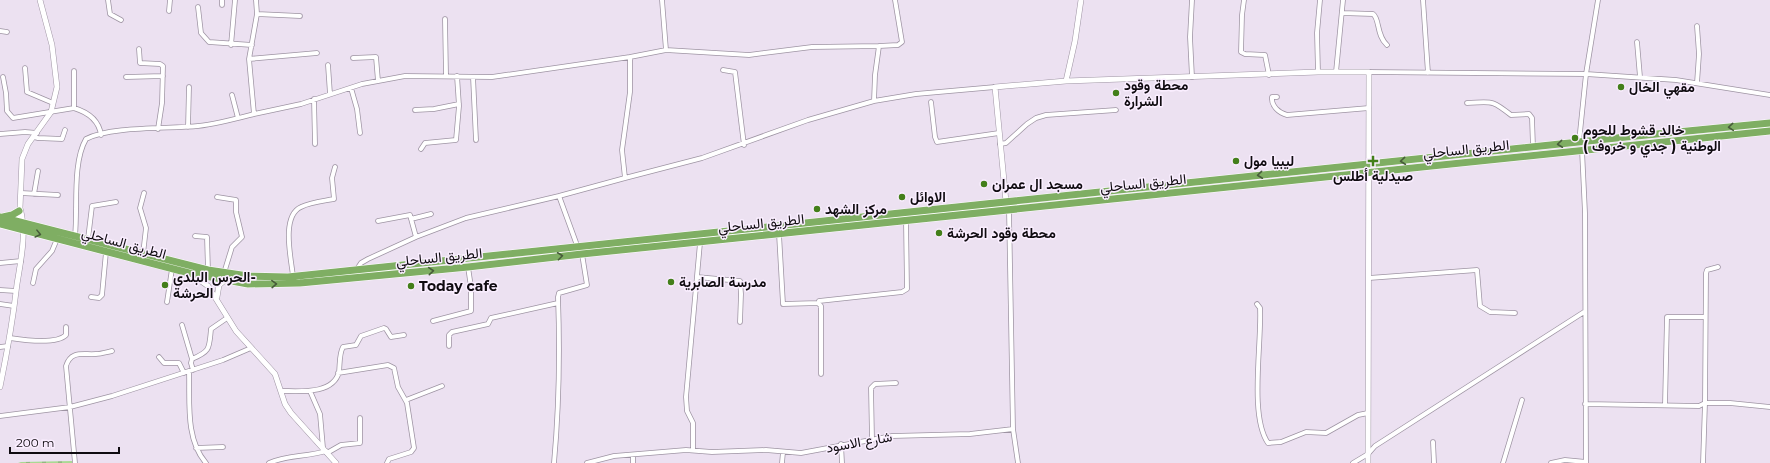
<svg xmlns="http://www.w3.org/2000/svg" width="1770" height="463" font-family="Montserrat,Vazirmatn,sans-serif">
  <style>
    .cemetery { fill: url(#cemetery-stones) }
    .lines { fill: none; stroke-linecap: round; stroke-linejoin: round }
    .minor-casing { stroke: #9e94a3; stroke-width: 5.5 }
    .tertiary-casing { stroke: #9e94a3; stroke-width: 6 }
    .trunk-casing { stroke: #fff; stroke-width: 8 }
    .minor { stroke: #fff; stroke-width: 4 }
    .tertiary { stroke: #fff; stroke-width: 5 }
    .trunk { stroke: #7fae63; stroke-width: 7 }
    .oneway { stroke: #475c3a }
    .poi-dot { fill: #437f1a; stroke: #faeeff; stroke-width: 1.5 }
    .labels { text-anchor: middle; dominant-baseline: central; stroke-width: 3; stroke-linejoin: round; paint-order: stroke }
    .poi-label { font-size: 14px; font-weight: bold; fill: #0f0b10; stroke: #faeeff; text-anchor: start }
    .street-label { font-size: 14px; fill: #0f0b10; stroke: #faeeff }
  </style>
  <defs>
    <pattern id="cemetery-stones" width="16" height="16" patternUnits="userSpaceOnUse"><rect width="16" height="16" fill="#aad994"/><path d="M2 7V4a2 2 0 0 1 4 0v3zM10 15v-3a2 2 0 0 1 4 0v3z" fill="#91b97f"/></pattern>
  </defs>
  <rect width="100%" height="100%" fill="#ece1f1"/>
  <path class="cemetery" d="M72,461V463H18L21,462Z"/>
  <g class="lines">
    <defs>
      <path id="minor" d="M108,0L110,14L121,20
        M222,0V5
        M256,0L257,14L249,59L254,114L301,104L362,84L405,76L492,77L630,57V92L622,150L625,178L559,196L578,248
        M662,0L666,50
        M1244,0L1242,15L1241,52L1245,54L1265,55L1269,75
        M1423,0L1428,73
        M198,7L201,33L209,42L252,45
        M169,11L170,0
        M1342,13L1373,14C1380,19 1376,35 1387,45
        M257,14L300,16
        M445,19L446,75
        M0,31L7,32
        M1637,42L1640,77
        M231,45L235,0
        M879,46L898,45L902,42L895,0
        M139,49L140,63L160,64L163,66L162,103L158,129
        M630,57L666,50L749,55L812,47L879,46L875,75L874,101
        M353,58L376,57L378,81
        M249,59L317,53
        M328,65L330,94
        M25,68L27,92L53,103
        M723,70L735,72L744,145
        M1318,72L1317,33L1320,0
        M1336,72L1343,0
        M1369,72L1586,74L1676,80L1770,95
        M3,77L6,93L7,111L13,118L74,108C87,112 99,120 101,135
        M126,77L163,76
        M473,77L476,140
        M1192,77L1190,37L1192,0
        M1697,83L1699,54L1697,26
        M351,88L357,109L360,133
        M232,95L238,118
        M1277,97H1272C1271,106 1279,113 1287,115L1369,108
        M314,99L315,144
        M931,102L935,137L937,142L999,133
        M1467,103C1492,102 1491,99 1511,115L1529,114L1532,118L1533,147
        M74,108V71
        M415,110L434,109L459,104
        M188,127L189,87
        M0,134L25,132L37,133
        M34,137L38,138L62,139L65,130
        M1579,142L1586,74L1598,0
        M1000,144L1006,143L1027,124L1036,118L1046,115L1116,110
        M421,149L425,143L456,140L459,106L457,76
        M1582,150L1585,213L1586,463
        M625,178L702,158L808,120L874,101L916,94L995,87
        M21,193L58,195
        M34,194L38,171
        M217,197L236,200V212L242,237L232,247L224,273
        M1009,210L1013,429L1018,463
        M411,219L431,214
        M378,221L410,215L416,237
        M779,234L783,304L818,303L821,306V374
        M75,236C78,208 72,163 86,139C110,126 168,129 198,126C217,124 235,119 254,114
        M195,236L207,237L208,270
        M88,239L92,206L116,202
        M143,254L146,228L140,208L144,193
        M0,263L21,261
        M357,269L361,263L368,259L416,237L466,218L559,196
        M293,276C291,258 281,216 301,207C311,202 324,201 334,199L332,178L335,167
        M697,277L740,281L741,294L740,322
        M1369,278L1477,270L1480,306L1490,312L1515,313
        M33,283L36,269L52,251L57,239
        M0,290L16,291
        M91,297L99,298L102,295L106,252
        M819,301L902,292L907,289L906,221
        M167,302L172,269
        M0,304L14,306
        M1257,304L1260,308C1262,343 1249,416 1268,443L1281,442L1306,432L1326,433L1358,415L1368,413
        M433,321L471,311V287L468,267
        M182,325L192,359
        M10,338C23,340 56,345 66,335V327
        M449,346V335L452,332L488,324L491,318L558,303
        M0,347L8,346
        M159,357L164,363H179L184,373
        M193,370L191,363L192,359C211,351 209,348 211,329L227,318
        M189,371C190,401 185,439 206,463
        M338,373L388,365L394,368L398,387L407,403L414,448L411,452L389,459L387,463
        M281,391C299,391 333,395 339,372C340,364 339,354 343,347L356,345L361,336L384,328L386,329L391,337L404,335
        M310,391L320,414L323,448
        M406,400L442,386
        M1585,404L1699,406L1705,403L1706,273L1707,270L1718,267
        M1665,405L1667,317H1705
        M0,416L70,407L112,396L223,360L251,348
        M872,439L871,388L875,384L896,383
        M1433,442L1434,463
        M841,444L842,463
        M196,448L223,447
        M693,450V423L687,411L686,397L700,243
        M327,453L341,445L360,443V418
        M633,455V463
        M75,463L66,366C71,350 83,355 96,354C101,354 107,352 112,351
        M269,463C287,455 307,457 326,451
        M554,463C559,408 560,352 558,297L559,293L587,285L582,254
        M587,463L614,456L686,450L712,452L766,450L801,453L892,436L970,434L1013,429
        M782,463L783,452
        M1353,463L1368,454L1375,446L1584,312
        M1503,463L1522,400
        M1551,463L1565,460L1586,462
        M1703,463L1705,403H1730L1770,407"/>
      <path id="tertiary" d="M1066,81L1075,41L1081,0
        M1006,202L995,87L1066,81L1318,72H1369L1368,463
        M18,223L20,208L22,159L28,144L51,112L57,87L52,45L40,0
        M194,276L208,286L236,331L275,374L285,404L291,413L336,463
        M217,297L219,285L224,281
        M0,387C7,353 13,319 17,284C21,259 27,233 20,208"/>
      <path id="trunk" d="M0,217L208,270L248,276L288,277L1626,137L1770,123
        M3,217L12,215L19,211
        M0,224L189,273L248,284L300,283L468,267L582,254L1770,131"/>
    </defs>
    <use href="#minor" class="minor-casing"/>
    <use href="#tertiary" class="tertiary-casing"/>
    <use href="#trunk" class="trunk-casing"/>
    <use href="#minor" class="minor"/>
    <use href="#tertiary" class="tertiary"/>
    <use href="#trunk" class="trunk"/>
  </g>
  <defs><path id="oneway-chevron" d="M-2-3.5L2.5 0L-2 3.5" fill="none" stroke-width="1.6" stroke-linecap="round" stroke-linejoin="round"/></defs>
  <g class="oneway">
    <use href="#oneway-chevron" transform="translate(1731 127) rotate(175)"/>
    <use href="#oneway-chevron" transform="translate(1560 144) rotate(174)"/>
    <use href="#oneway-chevron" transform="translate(1403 161) rotate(174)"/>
    <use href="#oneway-chevron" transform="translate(1260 175) rotate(174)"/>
    <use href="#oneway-chevron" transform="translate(38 234) rotate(14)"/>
    <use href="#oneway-chevron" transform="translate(560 256) rotate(-7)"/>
    <use href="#oneway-chevron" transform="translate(431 271) rotate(-5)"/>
    <use href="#oneway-chevron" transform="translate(274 284) rotate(-2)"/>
  </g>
  <g class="poi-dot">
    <circle cx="1621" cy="87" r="4"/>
    <circle cx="1116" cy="93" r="4"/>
    <circle cx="1575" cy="138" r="4"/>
    <circle cx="1236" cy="161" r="4"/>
    <path d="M1371 155h4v4h4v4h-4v4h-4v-4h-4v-4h4z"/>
    <circle cx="984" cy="184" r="4"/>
    <circle cx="902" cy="197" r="4"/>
    <circle cx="817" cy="209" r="4"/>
    <circle cx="939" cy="233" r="4"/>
    <circle cx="671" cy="282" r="4"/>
    <circle cx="165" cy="285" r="4"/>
    <circle cx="411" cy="286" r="4"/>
  </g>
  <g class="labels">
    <g class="poi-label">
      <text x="1124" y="85">محطة وقود<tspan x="1124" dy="16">الشرارة</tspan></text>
      <text x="1629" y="87">مقهي الخال</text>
      <text x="1583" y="130">خالد قشوط للحوم<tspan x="1583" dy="16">الوطنية ( جدي و خروف )</tspan></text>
      <text x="1244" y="161">ليبيا مول</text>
      <text x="1373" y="176" text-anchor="middle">صيدلية أطلس</text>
      <text x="992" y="184">مسجد ال عمران</text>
      <text x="910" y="197">الاوائل</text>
      <text x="825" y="209">مركز الشهد</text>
      <text x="947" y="233">محطة وقود الحرشة</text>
      <text x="173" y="277">الحرس البلدي-<tspan x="173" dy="16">الحرشة</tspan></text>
      <text x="679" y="282">مدرسة الصابرية</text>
      <text x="419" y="286">Today cafe</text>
    </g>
    <g class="street-label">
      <text transform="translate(1466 149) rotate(-6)">الطريق الساحلي</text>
      <text transform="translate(1143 183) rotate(-6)">الطريق الساحلي</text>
      <text transform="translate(761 223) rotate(-6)">الطريق الساحلي</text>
      <text transform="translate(124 243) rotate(15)">الطريق الساحلي</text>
      <text transform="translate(439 257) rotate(-6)">الطريق الساحلي</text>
      <text transform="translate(859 442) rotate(-10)">شارع الاسود</text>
    </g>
  </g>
  <path d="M10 447v6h109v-6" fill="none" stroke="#0f0b10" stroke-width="2"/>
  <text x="16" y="447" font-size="12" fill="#0f0b10" stroke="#faeeff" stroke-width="3" paint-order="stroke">200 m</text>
</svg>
